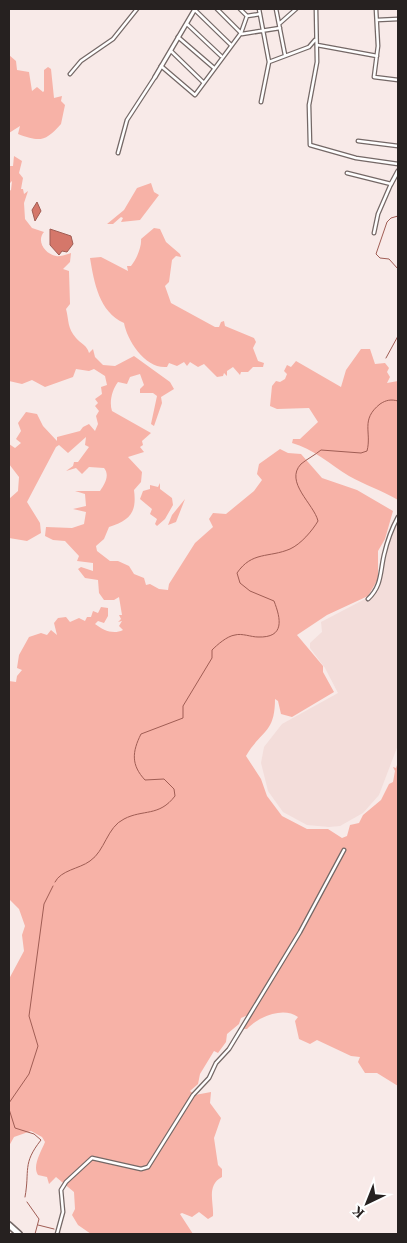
<svg xmlns="http://www.w3.org/2000/svg" width="407" height="1243" font-family="Spectral,serif">
  <style>
    .built { fill: #f3ddda }
    .green { fill: #f7b2a7 }
    .water { fill: #d5776a; stroke: #a05d54 }
    .lines { fill: none; stroke-linecap: round; stroke-linejoin: round }
    .stream { stroke: #a05d54; stroke-width: 1 }
    .minor-casing { stroke: #746866; stroke-width: 5 }
    .tertiary-casing { stroke: #746866; stroke-width: 5.5 }
    .motorway-casing { stroke: #746866; stroke-width: 8 }
    .minor { stroke: #fff; stroke-width: 2.5 }
    .tertiary { stroke: #fff; stroke-width: 3 }
    .motorway { stroke: #fff; stroke-width: 5 }
  </style>
  <rect width="100%" height="100%" fill="#f8eae8"/>
  <path class="built" d="M393,522L398,525V745L379,795L363,813L340,826L329,827L307,825L283,812L268,791L261,763L264,747L282,724L338,693L325,668L310,648V643L322,632L321,622L365,599L374,590L379,579L383,550Z"/>
  <path class="green" d="M9,55L16,61L17,70L29,72L32,91L37,87L43,92L44,91V70L48,67L51,69L54,98L62,96L61,101L65,105L61,124C45,142 40,142 18,134L20,126L9,133Z
    M14,156L22,161L19,173L23,178L21,189H23L24,194L28,191L24,203L25,219L32,228L44,232C36,241 45,254 56,256C60,257 68,254 71,253L70,262L63,269L69,271L70,304L66,309C69,320 67,328 76,338C81,344 87,345 89,353L93,349L95,357L103,365L115,366L134,356L170,382L174,389L161,397L162,403L154,426L151,424L157,396L153,393H140V389L144,385L140,374L130,377L127,384L118,382C112,390 109,402 112,411L151,433L142,441L143,445L140,447L144,452L128,457L142,472L141,482L134,490C137,513 130,520 109,527L104,539L96,546L97,551L110,561H118L129,566L134,574L144,578L146,585L150,584L159,589L168,590L169,584L195,543L213,527L209,519L213,513L226,514L254,491L262,480L257,474L259,464L280,449L288,453L301,454L322,478L357,490L393,511L385,539L378,551V579L368,596L327,615L297,635L323,666V672L334,692L292,717L281,714L278,701L275,699C275,734 261,730 246,756L261,779L267,796L282,816L307,829H328L342,838L347,836L350,825L359,823L363,815L381,800L389,784L393,782L395,771L393,767L396,768L398,762V1086L377,1073H365L358,1062L360,1057L351,1056L317,1040L310,1044L299,1039L295,1021L298,1017C283,1006 258,1017 247,1029H243L248,1015L241,1018L239,1024L227,1034L226,1042L218,1053L214,1051L200,1074L198,1084L190,1091L195,1095L211,1092L210,1103L221,1118L214,1138L218,1165L222,1169V1177C206,1185 214,1203 213,1216L208,1219L199,1212L192,1217L182,1213L180,1214L193,1234H91L78,1225L72,1215L75,1209L74,1192L56,1177L49,1184L47,1177L38,1175C32,1166 41,1152 45,1142L42,1137L31,1131L14,1137L9,1146V979L24,951L22,935L25,926L19,909L9,899V681L16,682L17,676L22,670L17,668L19,655L29,637L41,633L47,635L51,630L57,635L54,623L58,618L66,617L70,622L79,618L85,621L87,617H91L93,611L98,613L101,607L108,608V616L104,623L98,621L95,624C103,630 113,635 123,630L119,626L122,621L118,622L121,619L119,615H122L119,597L114,600H104L99,593L98,580L85,578L78,569L81,567L93,571V563L77,561L79,556L65,541L53,540L45,536L46,527L72,528L84,524L86,512L73,509L86,506L85,494L75,491H100C105,484 110,475 104,468L89,467L82,474L76,468L66,471L73,466L74,462H78L89,447L85,445L86,437L68,453L59,445L56,447L27,502L40,523L41,533L27,541L9,538V499L18,491L19,477L9,464V444L15,448L21,443L16,439L21,431L18,423L26,412L37,414L43,426L57,441V437L80,431L83,427L89,424L95,431L98,424L96,416L99,411L95,406L98,403L95,399L102,394L101,387L107,385L105,376L94,369L89,371L76,369L73,377L45,387L32,380L22,384L9,381V191L11,190L12,181L9,184V166H13Z
    M151,183L154,192L159,195L140,220L121,222L123,218L121,217L113,224H107L124,210L137,188Z
    M154,228L160,229L166,242L180,254L181,257L176,256L172,260L169,282L165,286L171,303L215,327H219L221,322L224,321L225,326L254,338L256,342L253,348L258,361L264,363L263,367H253L248,372H241L240,375L233,367L227,371V376L224,373L223,376L217,377L204,364L198,367L190,362L187,366L184,362L177,366L169,363L167,367C145,369 127,340 124,323C99,312 94,282 90,258L101,257L128,271L127,266H131C136,260 142,247 141,239Z
    M361,349H370L375,364L385,363L389,368L387,372L390,377L387,383L398,381V500C383,491 365,485 349,476C331,465 312,448 292,443L293,439H300L318,422L309,408L277,409L270,406L272,386L276,381L280,382L285,379L287,374L284,371L287,365L291,367L296,361L341,387L346,370Z
    M160,483V489L172,498L173,505L165,519L157,526L155,524L157,519L150,514L152,509L140,499L143,491L150,489V485L158,487Z
    M185,499L176,522L168,525L172,515Z"/>
  <path class="water" d="M37,202L41,211L35,221L32,210Z
    M50,229L71,236L73,244L67,252L62,251L59,255L50,245Z"/>
  <g class="lines">
    <path class="stream" d="M398,216L391,218L387,222L376,254L380,258L389,259L398,269
      M386,358L398,336
      M55,882C61,870 79,869 90,861C105,851 107,827 124,819C143,809 159,817 175,796L174,789L164,779L145,780C131,765 132,752 141,734L183,718V706L212,658V650C217,645 227,636 235,635C242,633 251,637 258,637C285,638 281,619 274,601L250,591L240,583L237,573C252,551 269,558 290,549C301,544 312,531 318,521C314,504 284,482 301,464C307,459 315,455 321,450L361,453L367,451C372,432 360,420 380,404C386,400 391,399 398,401
      M9,1103L29,1074L38,1046L29,1016L44,904L53,886
      M9,1109L15,1128L34,1134L41,1140C22,1164 30,1170 25,1197
      M27,1202L39,1219L35,1234
      M38,1225L54,1229
      M59,1233L63,1234"/>
    <defs>
      <path id="minor" d="M217,9L242,34L280,28
        M240,9L247,16L260,14
        M259,9L269,62L261,102
        M276,9L285,55
        M316,9L317,62L309,105L310,145L356,158L398,164
        M376,9L378,46L374,77L398,80
        M195,10L231,45
        M377,20L398,19
        M187,24L221,56
        M279,24L296,9
        M178,37L214,68
        M317,45L377,56
        M171,51L204,83
        M269,62L309,47L315,40
        M161,66L195,95L241,33L247,16
        M70,74L81,61L113,39L137,9
        M358,141L398,146
        M118,153L127,120L155,77
        M347,173L391,184L378,214L374,233
        M368,599C382,586 380,572 384,555C387,542 392,528 398,517
        M57,1234L63,1212L61,1190L66,1182L92,1158L141,1169L148,1167L193,1095L209,1078L216,1063L229,1049L300,932L344,850"/>
      <path id="tertiary" d="M155,77L195,9
        M391,184L398,171"/>
      <path id="motorway" d="M9,1225L19,1234"/>
    </defs>
    <use href="#minor" class="minor-casing"/>
    <use href="#tertiary" class="tertiary-casing"/>
    <use href="#motorway" class="motorway-casing"/>
    <use href="#minor" class="minor"/>
    <use href="#tertiary" class="tertiary"/>
    <use href="#motorway" class="motorway"/>
  </g>
  <rect width="407" height="1243" fill="none" stroke="#262120" stroke-width="20"/>
  <g transform="translate(367 1203) rotate(223)" stroke="#ffffff" stroke-width="4" paint-order="stroke">
  <path d="M0-4L9 19L0 12L-9 19Z" fill="#262120"/>
  <text y="-8" font-size="14" font-weight="bold" text-anchor="middle" fill="#262120">K</text>
  </g>
</svg>
